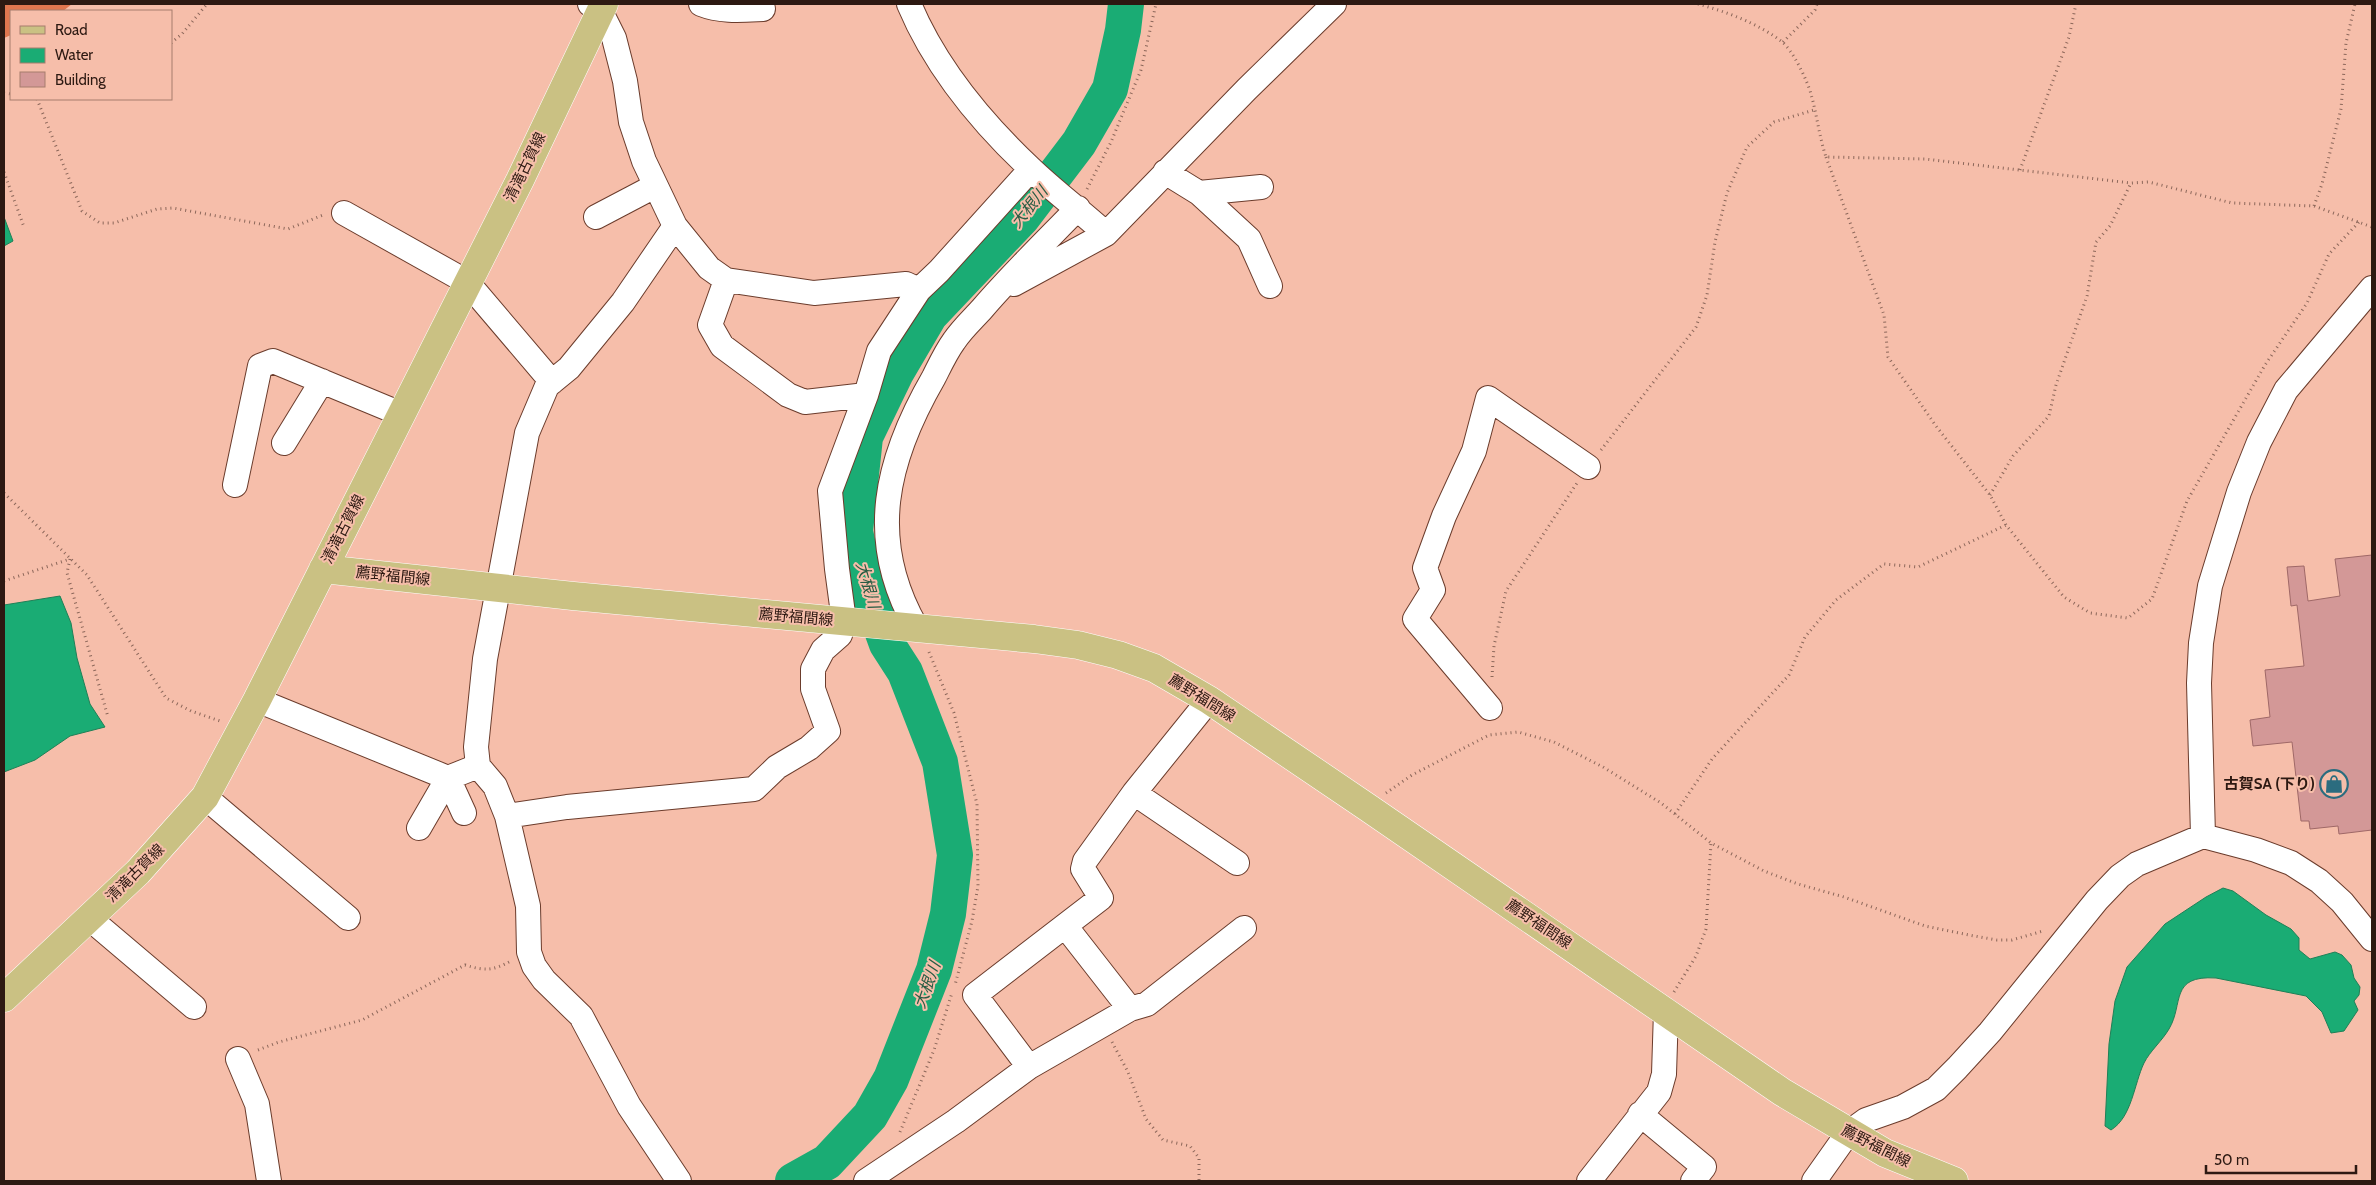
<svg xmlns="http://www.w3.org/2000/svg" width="2376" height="1185" font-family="Cabin,'Noto Sans JP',sans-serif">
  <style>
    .forest { fill: #e0764f }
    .water { fill: #1aac74; stroke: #208057 }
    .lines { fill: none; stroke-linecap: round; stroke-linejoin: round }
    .river { stroke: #1aac74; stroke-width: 36 }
    .building { fill: #d39897; stroke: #9f6867 }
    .minor-casing { stroke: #6b3c2c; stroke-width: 26 }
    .major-casing { stroke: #fff; stroke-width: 29 }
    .path { stroke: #8c675a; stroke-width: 3; stroke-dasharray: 1 4; stroke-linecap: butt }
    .minor { stroke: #fff; stroke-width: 24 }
    .major { stroke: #cac183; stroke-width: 28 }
    .labels { text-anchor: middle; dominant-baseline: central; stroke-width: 4; stroke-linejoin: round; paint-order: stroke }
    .street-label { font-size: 15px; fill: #2d1912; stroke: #f6beaa }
    .poi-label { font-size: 15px; font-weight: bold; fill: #2d1912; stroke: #f6beaa; text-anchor: end }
    .water-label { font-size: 16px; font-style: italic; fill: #295c44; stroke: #f6beaa }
  </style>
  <rect width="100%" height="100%" fill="#f6beaa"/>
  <path class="forest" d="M4,4H72L63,11H11V35L4,38Z"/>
  <path class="water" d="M4,217L13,241L4,246Z
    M60,596L71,623L77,658L90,704L105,727L70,736L35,760L4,772V605Z
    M2223,888L2233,891L2266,915L2291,929L2299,938V950L2310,959L2335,952L2342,955L2351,965L2354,978L2360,987L2359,995L2354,1001L2358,1010L2344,1031L2331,1033L2322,1012L2306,996L2216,978C2169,975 2184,1004 2169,1029C2162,1041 2150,1051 2144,1063C2134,1084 2132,1117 2111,1130L2105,1126L2109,1044L2115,1001L2127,967L2165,924L2206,897Z"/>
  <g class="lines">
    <path class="river" d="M793,1181L827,1162L870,1116L891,1079L934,970L948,914L955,855L940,762L905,672L887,644L866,586L855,531L865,437L896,373L930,315L1022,218L1079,143L1110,89L1123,30L1126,4"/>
  </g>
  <path class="building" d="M2372,555V830L2339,834L2338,826L2310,829L2309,821H2301L2292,742L2253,746L2250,720L2270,717L2265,670L2304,666L2297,605L2291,606L2287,567L2304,566L2308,601L2340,596L2335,559Z"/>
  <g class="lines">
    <defs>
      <path id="minor" d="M590,4L600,10L614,38L625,81L631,122L644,161L675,226L709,268L726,280L814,293L906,284L919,290
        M701,4C721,12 742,10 763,9
        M909,4C935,66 982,123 1031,169C1055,192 1082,212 1106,234
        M1165,172L1199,193L1249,239L1270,286
        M1199,193L1261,187
        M344,213L467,282L552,382
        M596,217L655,186
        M675,226L623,302L569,368L547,386L527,433L485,659L476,747L478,766L495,786L507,816L528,906L529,952L534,966L544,980L581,1016L629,1106L679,1181
        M726,280L710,325L722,346L788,395L805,402L866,395
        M1014,284L1106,234L1247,89L1334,4
        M284,443L322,381
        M235,485L260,366L273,361L401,414
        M916,627C866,539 886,460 934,377C940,365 946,352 954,341C962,329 973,319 982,309C1012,274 1046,241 1078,208
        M257,700L448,778L478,766
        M1490,708L1415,619L1433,590L1425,568L1444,516L1474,451L1488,398L1588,467
        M448,778L464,813
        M1134,793L1237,863
        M205,797L348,918
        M507,816L567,807L754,789L777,767L809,748L828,731L813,689V669L823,650L840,635L844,621L837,569L830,491L866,395L879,351L919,290L939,271L1031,169
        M419,828L448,778
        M2203,836L2199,683L2201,643L2210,586L2239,492L2259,442L2286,390L2372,288
        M89,918L194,1007
        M1130,1009L1147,1004L1244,928
        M238,1059L257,1104L269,1181
        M1029,1067L975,995L1101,898L1083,869L1085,861L1134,793L1209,700
        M1640,1114L1704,1167L1693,1181
        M866,1181L956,1121L1029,1067L1130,1009L1066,927
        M1589,1181L1659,1092L1664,1074L1666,1011
        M1814,1181L1848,1133L1866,1120L1903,1107L1936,1089L1957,1068L1990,1032L2097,900L2120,876L2137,864L2203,836L2256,850L2291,863L2319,881L2342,902L2372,939"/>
      <path id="major" d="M323,569L573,596L1034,639L1078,645L1118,655L1154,668L1209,700L1367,807L1782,1092L1885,1153L1954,1181
        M4,998L138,872L205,797L257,700L520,180L604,4"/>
    </defs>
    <use href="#minor" class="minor-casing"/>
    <use href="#major" class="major-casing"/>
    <path class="path" d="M1698,4C1727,12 1757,23 1781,41C1793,50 1807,80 1811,94C1817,115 1819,136 1826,157L1925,159L2131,183L2149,182L2232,203L2314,206L2372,227
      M1783,42L1815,10L1817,4
      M171,43L182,34L207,4
      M4,93L11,94
      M37,99L82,211L100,223H114L157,209L173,208L288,229L323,215
      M1826,157L1884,315L1888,357L1936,426L1990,495L2006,525L2064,597L2090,613L2128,618L2152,599L2187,501L2265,365L2307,303L2329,254L2359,222
      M2020,170L2069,37L2076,4
      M4,172L24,227
      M1087,189L1111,142L1141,70L1156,4
      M2314,206L2322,184L2341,109L2346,43L2355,4
      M1601,450L1696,327L1707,295L1715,242L1727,193L1747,147L1774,122L1814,110
      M4,493L87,575L166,698L191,711L220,721
      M1990,495L2013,456L2049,416L2056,385L2087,296L2096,242L2110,226L2131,183
      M70,559L67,573L108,717
      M4,581L70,559
      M929,652L954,713L977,804L978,886L972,921L955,985
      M1492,677L1494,646L1506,591L1577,483
      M1386,793L1412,775L1489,735L1518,732L1554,742L1603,767L1661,803L1711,843L1764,871L1798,884L1844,897L1925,926L1969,935L1997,940H2012L2043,931
      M1675,814L1712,759L1789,675L1805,637L1836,600L1884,564L1918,567L2006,525
      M1674,992L1696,956L1706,929L1711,843
      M1112,1042L1128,1072L1146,1119L1163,1140L1190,1146L1199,1158V1181
      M258,1050L279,1042L362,1020L465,965C485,971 492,971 511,961
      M900,1132L934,1050L952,993"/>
    <use href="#minor" class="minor"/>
    <use href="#major" class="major"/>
  </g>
  <defs>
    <symbol id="shop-ring" viewBox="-11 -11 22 22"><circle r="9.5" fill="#f6beaa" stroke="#2b6c7f" stroke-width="1.5"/><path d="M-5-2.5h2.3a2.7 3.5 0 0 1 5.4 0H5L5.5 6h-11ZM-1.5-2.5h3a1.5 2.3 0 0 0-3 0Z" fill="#2b6c7f"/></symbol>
  </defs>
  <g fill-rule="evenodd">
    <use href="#shop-ring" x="2318" y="768" width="32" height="32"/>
  </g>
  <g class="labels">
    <g class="street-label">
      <text transform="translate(525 167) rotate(-64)">清滝古賀線</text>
      <text transform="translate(343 529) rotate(-63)">清滝古賀線</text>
      <text transform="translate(393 576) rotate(6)">薦野福間線</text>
      <text transform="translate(796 617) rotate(5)">薦野福間線</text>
      <text transform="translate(1202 698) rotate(32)">薦野福間線</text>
      <text transform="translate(135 873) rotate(-45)">清滝古賀線</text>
      <text transform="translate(1539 924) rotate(34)">薦野福間線</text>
      <text transform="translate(1876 1146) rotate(27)">薦野福間線</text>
    </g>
    <g class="poi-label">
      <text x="2315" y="784">古賀SA (下り)</text>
    </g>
    <g class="water-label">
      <text transform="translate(1029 207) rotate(-51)">大根川</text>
      <text transform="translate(868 585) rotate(74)">大根川</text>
      <text transform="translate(927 985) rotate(-70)">大根川</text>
    </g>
  </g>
  <rect width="2376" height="1185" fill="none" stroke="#2d1912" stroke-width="10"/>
  <rect x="10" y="10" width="162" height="90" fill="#f6beaa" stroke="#a67c6d"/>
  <rect x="20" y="26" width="25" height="8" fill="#cac183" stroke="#a67c6d"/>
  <text x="55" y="35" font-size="15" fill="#2d1912">Road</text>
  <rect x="20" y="48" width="25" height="15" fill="#1aac74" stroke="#a67c6d"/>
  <text x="55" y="60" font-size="15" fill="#2d1912">Water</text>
  <rect x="20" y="72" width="25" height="15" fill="#d39897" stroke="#a67c6d"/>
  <text x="55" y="85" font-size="15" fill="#2d1912">Building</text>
  <path d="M2206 1165v8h150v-8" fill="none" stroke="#2d1912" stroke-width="2.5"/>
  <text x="2214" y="1165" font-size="15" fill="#2d1912" stroke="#f6beaa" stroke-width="4" paint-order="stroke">50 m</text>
</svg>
